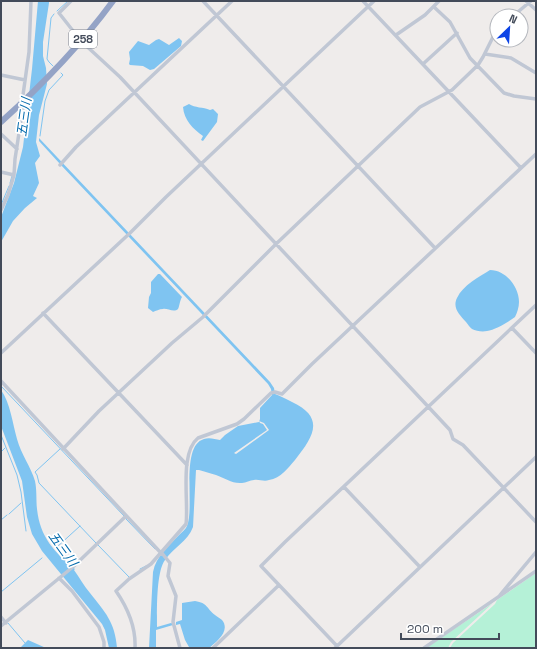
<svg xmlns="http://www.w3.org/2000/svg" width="537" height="649" font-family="'Space Grotesk','Noto Sans JP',sans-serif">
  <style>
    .green { fill: #b5f1d7 }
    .water { fill: #7fc4f1 }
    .pier { fill: #efeceb }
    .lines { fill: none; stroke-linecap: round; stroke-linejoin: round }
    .stream { stroke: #7fc4f1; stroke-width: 1 }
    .minor { stroke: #c0c7d4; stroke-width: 3.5 }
    .trunk { stroke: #94a3c6; stroke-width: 6 }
    .labels { text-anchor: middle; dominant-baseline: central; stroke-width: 3.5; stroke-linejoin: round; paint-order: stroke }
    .shield { fill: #fff; stroke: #7b818c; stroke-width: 1 }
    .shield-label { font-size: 11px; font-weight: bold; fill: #434b5a }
    .water-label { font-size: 13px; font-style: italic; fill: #036aac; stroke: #fff }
  </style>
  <rect width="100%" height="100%" fill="#efeceb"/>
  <path class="green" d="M536,573V648H450L453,643L495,604L497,600Z
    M493,603L451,642L448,648H426Z"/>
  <path class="water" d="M38,1H49V3L43,42V56L46,68L47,84L39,115L36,142L40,156L35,163L39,183L33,196L37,198L25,208L13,221L1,242V217L14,183L23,147L32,69Z
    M179,38L182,41L181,46L154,69L150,70L143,66L130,65L129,64L130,59L129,52L138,41L149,45L156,40L159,39L169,45Z
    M189,104C195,108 203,107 210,110L213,109L218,114L217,122L203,141L201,140L203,136C193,129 184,120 183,107Z
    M39,138L270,382L274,388L275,394C281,396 286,399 292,402C326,418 313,437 295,460C288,468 281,478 269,480C264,482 259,479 254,480C250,480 246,483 242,483C232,484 225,478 216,475C210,473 205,472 199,470H196L193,527C188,541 173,548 165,560C156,572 157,611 157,627L171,623L173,624V625L156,630V648H149L153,572C156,556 169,546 179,535C182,532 186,529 187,526C195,507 180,446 204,439C209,437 215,439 220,440L225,435L238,426L259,422L260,419V408L272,395L271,389L268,384L60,164L39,141Z
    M490,270C506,270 519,287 519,302C519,307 517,313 515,317C508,322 495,330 487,331C482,332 476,331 472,329C469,327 468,324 466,322C460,315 452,308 457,298C463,285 479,277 490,270Z
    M158,274H160L182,297C180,300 179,308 178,309C174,313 167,308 163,309C159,309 156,311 153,312L148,308L149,297L151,293V282Z
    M1,390C10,402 13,425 17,439C21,454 31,467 35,481C37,490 36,500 37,509C40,537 54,552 75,569L74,570C79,577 84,586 90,593C105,612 115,622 117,648H109L105,630L102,624L42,551L32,534L27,517L22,481L1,426Z
    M195,601C208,603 206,608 215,615C217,617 220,618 222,620C231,631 216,642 209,648L189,647L185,640L180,624L176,625V622L182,620V603Z
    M28,640L46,648H20Z"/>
  <path class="pier" d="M259,421L264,423L269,430L236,454L234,453L267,430L263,424L260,423Z"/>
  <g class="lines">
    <path class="stream" d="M57,11L68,1
      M53,66L49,62L47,59L51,18L54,14
      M40,136L45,101L49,90L63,75L61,73
      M10,183L12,176
      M1,205L9,186
      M1,386L124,516
      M1,435L17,475L21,492L26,531
      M60,449L35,472L37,475L39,483L96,543
      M1,452L5,448
      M9,514L21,503
      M126,519L155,549
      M1,520L7,515
      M98,545L129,577
      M57,547L80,526
      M140,569L146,566
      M1,592L42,558
      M8,623L25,643"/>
    <path class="minor" d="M71,1L59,13L81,41L120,77L450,430L453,439L463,445L536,522
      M203,1L435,248
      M363,1L521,168
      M526,1L536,10
      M434,7L450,22L470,58L504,93L514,96L536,99
      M513,16L531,1
      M396,35L425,15L439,1
      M485,54L511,58L536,73
      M423,64L457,33
      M1,75L25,80
      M23,95L29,52L31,1
      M1,134L17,149
      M60,165L76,147L232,1
      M1,172L14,175
      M1,210L8,195L14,175L15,159L23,107
      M43,313L187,465
      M512,328L536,353
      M1,353L130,233L166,197L374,1
      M1,381L161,553
      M63,449L99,411L172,343L203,317L276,244L420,107L452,90L478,65L483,57L497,29
      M344,487L420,567
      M161,552L170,563L168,576L176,596L173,622L180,648
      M59,578L72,591L99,627L104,642V648
      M500,595L536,552
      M1,617L6,623
      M1,626L74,566L126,516
      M337,646L261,566L285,542L536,305
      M135,648C136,628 127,607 116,591L129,579L151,564L186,524C189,502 179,453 198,438L237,424L244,419L271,393L275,392L282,394L312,364L536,154
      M213,648L279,585
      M335,648L536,457
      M424,648L536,571"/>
    <path class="trunk" d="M1,122C42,85 80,46 113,1"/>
  </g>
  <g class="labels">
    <rect class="shield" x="69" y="30" width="28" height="18" rx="3"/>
    <g class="shield-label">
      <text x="83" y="39">258</text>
    </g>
    <g class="water-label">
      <text transform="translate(24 117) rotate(-82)">五三川</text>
      <text transform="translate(63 549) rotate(54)">五三川</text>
    </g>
  </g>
  <rect width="537" height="649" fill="none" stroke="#434b5a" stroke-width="4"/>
  <g transform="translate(509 28) rotate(25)"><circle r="19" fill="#ffffff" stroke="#b4b7bd"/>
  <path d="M0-3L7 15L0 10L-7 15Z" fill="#0d44e6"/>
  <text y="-6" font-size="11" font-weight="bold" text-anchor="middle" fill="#434b5a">N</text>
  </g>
  <path d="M401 633v6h98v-6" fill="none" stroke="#434b5a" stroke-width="2"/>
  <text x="407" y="633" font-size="12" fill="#434b5a" stroke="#ffffff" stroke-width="3" paint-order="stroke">200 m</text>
</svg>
